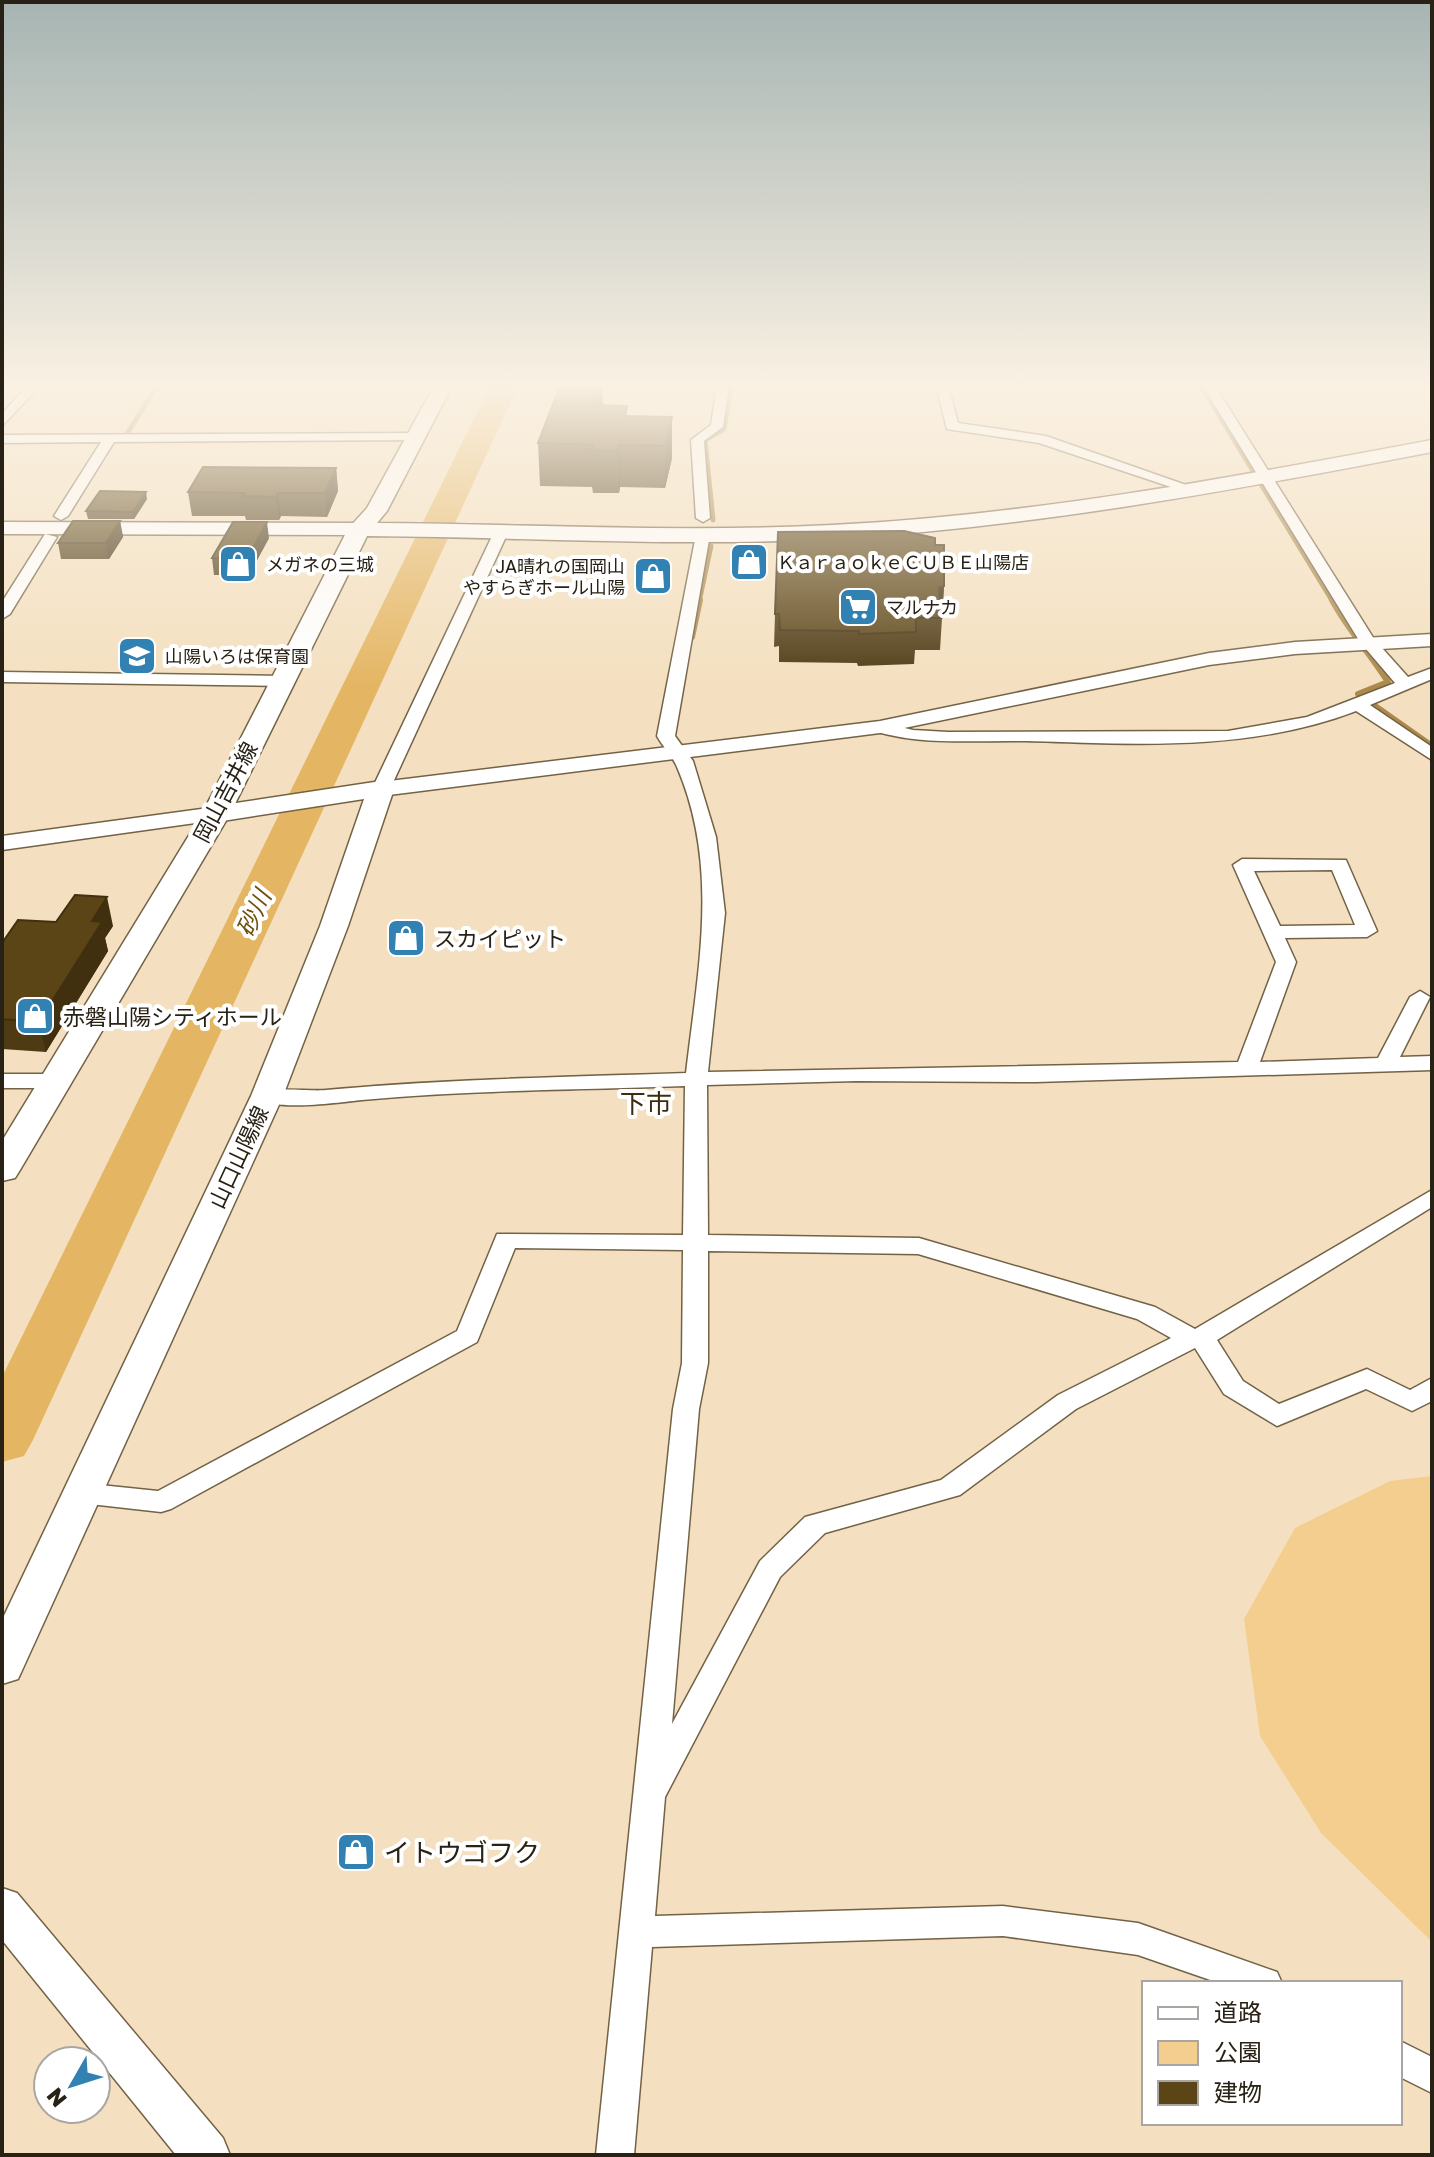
<svg xmlns="http://www.w3.org/2000/svg" width="1434" height="2157" font-family="'Golos Text','Noto Sans JP',sans-serif">
  <style>
    .green { fill: #f3ce8e }
    .lines { fill: none; stroke-linecap: round; stroke-linejoin: round }
    .stream-far1 { stroke: #ac894b; stroke-width: 5 }
    .stream { stroke: #ac894b; stroke-width: 6 }
    .river { fill: #e4b562; fill-rule: evenodd }
    .minor-casing { stroke: #736245; stroke-width: 3 }
    .tertiary-casing { stroke: #736245; stroke-width: 3 }
    .secondary-casing { stroke: #736245; stroke-width: 3 }
    .primary-casing { stroke: #736245; stroke-width: 3 }
    .minor { fill: #fff; fill-rule: evenodd }
    .tertiary { fill: #fff; fill-rule: evenodd }
    .secondary { fill: #fff; fill-rule: evenodd }
    .primary { fill: #fff; fill-rule: evenodd }
    .wall { fill: #4e3a13 }
    .shaded-wall { fill: #40300f }
    .building { fill: #5b4416; stroke: #40300f; stroke-width: 2 }
    .labels { text-anchor: middle; dominant-baseline: central; stroke-width: 8; stroke-linejoin: round; paint-order: stroke }
    .far-poi-label { font-size: 18px; fill: #282115; stroke: #fff; text-anchor: start }
    .street-label { font-size: 22px; fill: #282115; stroke: #fff }
    .poi-label { font-size: 22px; fill: #282115; stroke: #fff; text-anchor: start }
    .water-label { font-size: 24px; font-style: italic; fill: #6f500f; stroke: #fff }
    .quarter-label { font-size: 26px; fill: #3c2d10; stroke: #fff }
    .near-poi-label { font-size: 26px; fill: #282115; stroke: #fff; text-anchor: start }
  </style>
  <rect width="100%" height="100%" fill="#f4e0c0"/>
  <path class="green" d="M1432,1476V1942L1321,1833L1260,1736L1244,1619L1295,1528L1390,1481Z"/>
  <g class="lines">
    <path class="stream-far1" d="M1201,386L1333,602
      M125,437L157,386
      M713,520L705,440L724,429L731,386
      M699,602L711,546"/>
    <path class="stream" d="M1332,600C1348,630 1370,653 1388,682L1358,694L1432,746
      M692,637L700,600"/>
    <path class="river" d="M490,386H518L33,1440L24,1456L2,1462V1377Z"/>
    <defs>
      <path id="minor" d="M27,386H40L2,426V414Z
        M717,386H729L723,427L704,441L710,518L703,522L696,518L691,440L711,425Z
        M936,386H948L958,423L1046,436L1186,485L1174,488L1039,443L947,429Z
        M1203,386H1215L1374,639L1408,677L1432,668V679L1370,705L1432,747V760L1356,711C1249,752 1137,744 1025,741C973,740 924,746 874,731L871,727L880,722L913,730L948,732L1228,731L1307,717L1395,683L1360,642Z
        M416,433L421,434V440L114,442L68,516L61,520L54,516L101,442L2,443V435Z
        M502,526L509,530L390,789L387,793H375L372,789L495,530Z
        M45,534L57,537L10,614L2,619V602Z
        M702,536L709,540L675,736L693,761L716,837L725,913L708,1072L1238,1062L1276,962L1233,865L1242,859L1346,860L1377,931L1367,937L1285,938L1296,962L1260,1062L1378,1058L1410,997L1420,991L1430,997L1400,1057L1432,1056V1070L1036,1082L856,1081L707,1085L708,1235L919,1238L1155,1307L1195,1329L1432,1190V1207L1217,1340L1243,1381L1279,1404L1367,1369L1410,1390L1432,1378V1401L1412,1411L1366,1389L1277,1426L1224,1394L1195,1348L1076,1409L960,1495L825,1533L780,1577L665,1797L655,1916L1003,1906L1138,1923L1277,1972L1282,1983H1219L1138,1955L1003,1936L652,1947L634,2155H596L673,1409L682,1363L683,1250L515,1248L477,1342L171,1509L161,1512L81,1503L71,1500L67,1493L71,1486L81,1483L158,1491L457,1331L497,1234L683,1235L685,1086C578,1090 469,1090 362,1100C341,1102 269,1113 256,1096C264,1085 310,1092 326,1090C446,1079 566,1077 686,1073C698,969 720,867 677,767C673,757 663,747 657,736L695,540ZM1332,870L1355,925L1280,926L1254,871ZM708,1251L918,1254L1137,1319L1171,1338L1058,1395L941,1480L805,1517L760,1561L672,1724L699,1409L708,1363Z
        M2,672L284,676L292,681L284,686L2,682Z
        M2,1074H54L65,1081L54,1088H2Z
        M1400,2041L1432,2057V2093L1400,2077Z"/>
      <path id="tertiary" d="M1432,634V646L1295,654L1209,665L880,733L381,796L370,789L381,782L880,721L1209,653L1295,642Z
        M216,807L228,814L224,819L2,850V836Z
        M2,1888L17,1893L223,2138L230,2155H176L2,1940Z"/>
      <path id="secondary" d="M2,522L359,523L369,529L359,535L2,534Z
        M381,781L394,789L348,926L283,1096L24,1666L18,1679L2,1684V1620L251,1096L320,926L364,799L216,822L207,820L203,814L207,808L216,806Z"/>
      <path id="primary" d="M434,386H452L387,511L377,523C529,524 680,533 832,525C1034,515 1234,477 1432,440V452C1234,490 1035,527 833,539C678,547 522,537 367,536L230,814L20,1170L15,1178L2,1181V1141L202,814L348,529L367,508Z"/>
    </defs>
    <use href="#minor" class="minor-casing"/>
    <use href="#tertiary" class="tertiary-casing"/>
    <use href="#secondary" class="secondary-casing"/>
    <use href="#primary" class="primary-casing"/>
    <use href="#minor" class="minor"/>
    <use href="#tertiary" class="tertiary"/>
    <use href="#secondary" class="secondary"/>
    <use href="#primary" class="primary"/>
  </g>
  <path class="wall" d="M560,386H602L603,406L628,416L672,417V458L665,488L620,487L619,493H593L592,487L540,486L538,443Z
    M336,468L338,491L327,517L281,516L279,520H246L245,516H192L188,492Z
    M147,499L134,519H88L86,511Z
    M120,521L123,537L109,559H61L58,543Z
    M269,538L249,575H214L212,558Z
    M935,545L944,586L940,650H915L914,664L858,666L857,663L779,662V646L774,647L775,614Z
    M113,926L105,938L108,951L46,1052L2,1049V943Z"/>
  <path class="shaded-wall" d="M598,386H602L603,415L591,405Z
    M672,417V458L665,488V446Z
    M619,445L620,487L619,493L618,451Z
    M336,468L338,491L327,517L325,493Z
    M146,492L147,499L134,519L133,512Z
    M278,493L281,516L279,520L276,497Z
    M120,521L123,537L109,559L106,543Z
    M267,522L269,538L249,575L247,559Z
    M944,586L942,617L939,588Z
    M107,897L113,926L105,938L108,951L46,1052L39,1022L92,921Z"/>
  <path class="building" d="M560,386H598L591,405L627,406L625,416L672,417L665,446L619,445L618,451L591,450L593,445L538,443Z
    M203,467L336,468L325,493H278L276,497L243,496L245,493L188,492Z
    M100,491L146,492L133,512L86,511Z
    M73,521H120L106,543H58Z
    M233,522H267L247,559L212,558Z
    M904,531L935,538V545H944V586L939,588L942,618H916V632L859,634V631L780,630L779,614H775L778,532Z
    M75,895L107,897L92,921L102,922L39,1022L2,1019V943L18,920L56,922Z"/>
  <linearGradient id="sky" x2="0" y2="1"><stop stop-color="#a6b4b2"/><stop offset="0.56" stop-color="#faf1e3"/><stop offset="1" stop-color="#faf1e3" stop-opacity="0"/></linearGradient>
  <rect width="1434" height="688" fill="url(#sky)"/>
  <defs>
    <symbol id="shop-square" viewBox="-11 -11 22 22"><rect x="-9" y="-9" width="18" height="18" rx="4" fill="#3182b3" stroke="#fff"/><path d="M-5-2.5h2.3a2.7 3.5 0 0 1 5.4 0H5L5.5 6h-11ZM-1.5-2.5h3a1.5 2.3 0 0 0-3 0Z" fill="#fff"/></symbol>
    <symbol id="supermarket-square" viewBox="-11 -11 22 22"><rect x="-9" y="-9" width="18" height="18" rx="4" fill="#3182b3" stroke="#fff"/><path d="M-6-5.5h2.5l.6 2H6L4.5 2H-2.5L-4.4-4H-6ZM-1.5 3.2a1.3 1.3 0 1 0 .1 0ZM3 3.2a1.3 1.3 0 1 0 .1 0Z" fill="#fff"/></symbol>
    <symbol id="school-square" viewBox="-11 -11 22 22"><rect x="-9" y="-9" width="18" height="18" rx="4" fill="#3182b3" stroke="#fff"/><path d="M0-5L7-2L0 1L-7-2ZM-4 1L0 2.5L4 1V4Q0 6-4 4Z" fill="#fff"/></symbol>
  </defs>
  <g fill-rule="evenodd">
    <use href="#shop-square" x="727" y="540" width="44" height="44"/>
    <use href="#shop-square" x="216" y="542" width="44" height="44"/>
    <use href="#shop-square" x="631" y="554" width="44" height="44"/>
    <use href="#supermarket-square" x="836" y="585" width="44" height="44"/>
    <use href="#school-square" x="115" y="634" width="44" height="44"/>
    <use href="#shop-square" x="384" y="916" width="44" height="44"/>
    <use href="#shop-square" x="13" y="994" width="44" height="44"/>
    <use href="#shop-square" x="334" y="1830" width="44" height="44"/>
  </g>
  <g class="labels">
    <g class="far-poi-label">
      <text x="777" y="562">ＫａｒａｏｋｅＣＵＢＥ山陽店</text>
      <text x="266" y="564">メガネの三城</text>
      <text x="625" y="566" text-anchor="end">JA晴れの国岡山<tspan x="625" dy="21">やすらぎホール山陽</tspan></text>
      <text x="886" y="607">マルナカ</text>
      <text x="165" y="656">山陽いろは保育園</text>
    </g>
    <g class="street-label">
      <text transform="translate(225 792) rotate(-62)">岡山吉井線</text>
      <text transform="translate(238 1157) rotate(-65)">山口山陽線</text>
    </g>
    <g class="poi-label">
      <text x="434" y="938">スカイピット</text>
      <text x="63" y="1016">赤磐山陽シティホール</text>
    </g>
    <g class="water-label">
      <text transform="translate(253 913) rotate(-65)">砂川</text>
    </g>
    <g class="quarter-label">
      <text x="646" y="1103">下市</text>
    </g>
    <g class="near-poi-label">
      <text x="384" y="1852">イトウゴフク</text>
    </g>
  </g>
  <rect width="1434" height="2157" fill="none" stroke="#282115" stroke-width="8"/>
  <rect x="1142" y="1981" width="260" height="144" fill="#ffffff" stroke="#a9a6a1" stroke-width="2"/>
  <rect x="1158" y="2007" width="40" height="12" fill="#ffffff" stroke="#a9a6a1" stroke-width="2"/>
  <text x="1214" y="2021" font-size="24" fill="#282115">道路</text>
  <rect x="1158" y="2041" width="40" height="24" fill="#f3ce8e" stroke="#a9a6a1" stroke-width="2"/>
  <text x="1214" y="2061" font-size="24" fill="#282115">公園</text>
  <rect x="1158" y="2081" width="40" height="24" fill="#5b4416" stroke="#a9a6a1" stroke-width="2"/>
  <text x="1214" y="2101" font-size="24" fill="#282115">建物</text>
  <g transform="translate(72 2085) rotate(231)"><circle r="38" fill="#ffffff" stroke="#a9a6a1" stroke-width="2"/>
  <path d="M0-6L14 30L0 20L-14 30Z" fill="#3182b3"/>
  <text y="-12" font-size="22" font-weight="bold" text-anchor="middle" fill="#282115">N</text>
  </g>
</svg>
